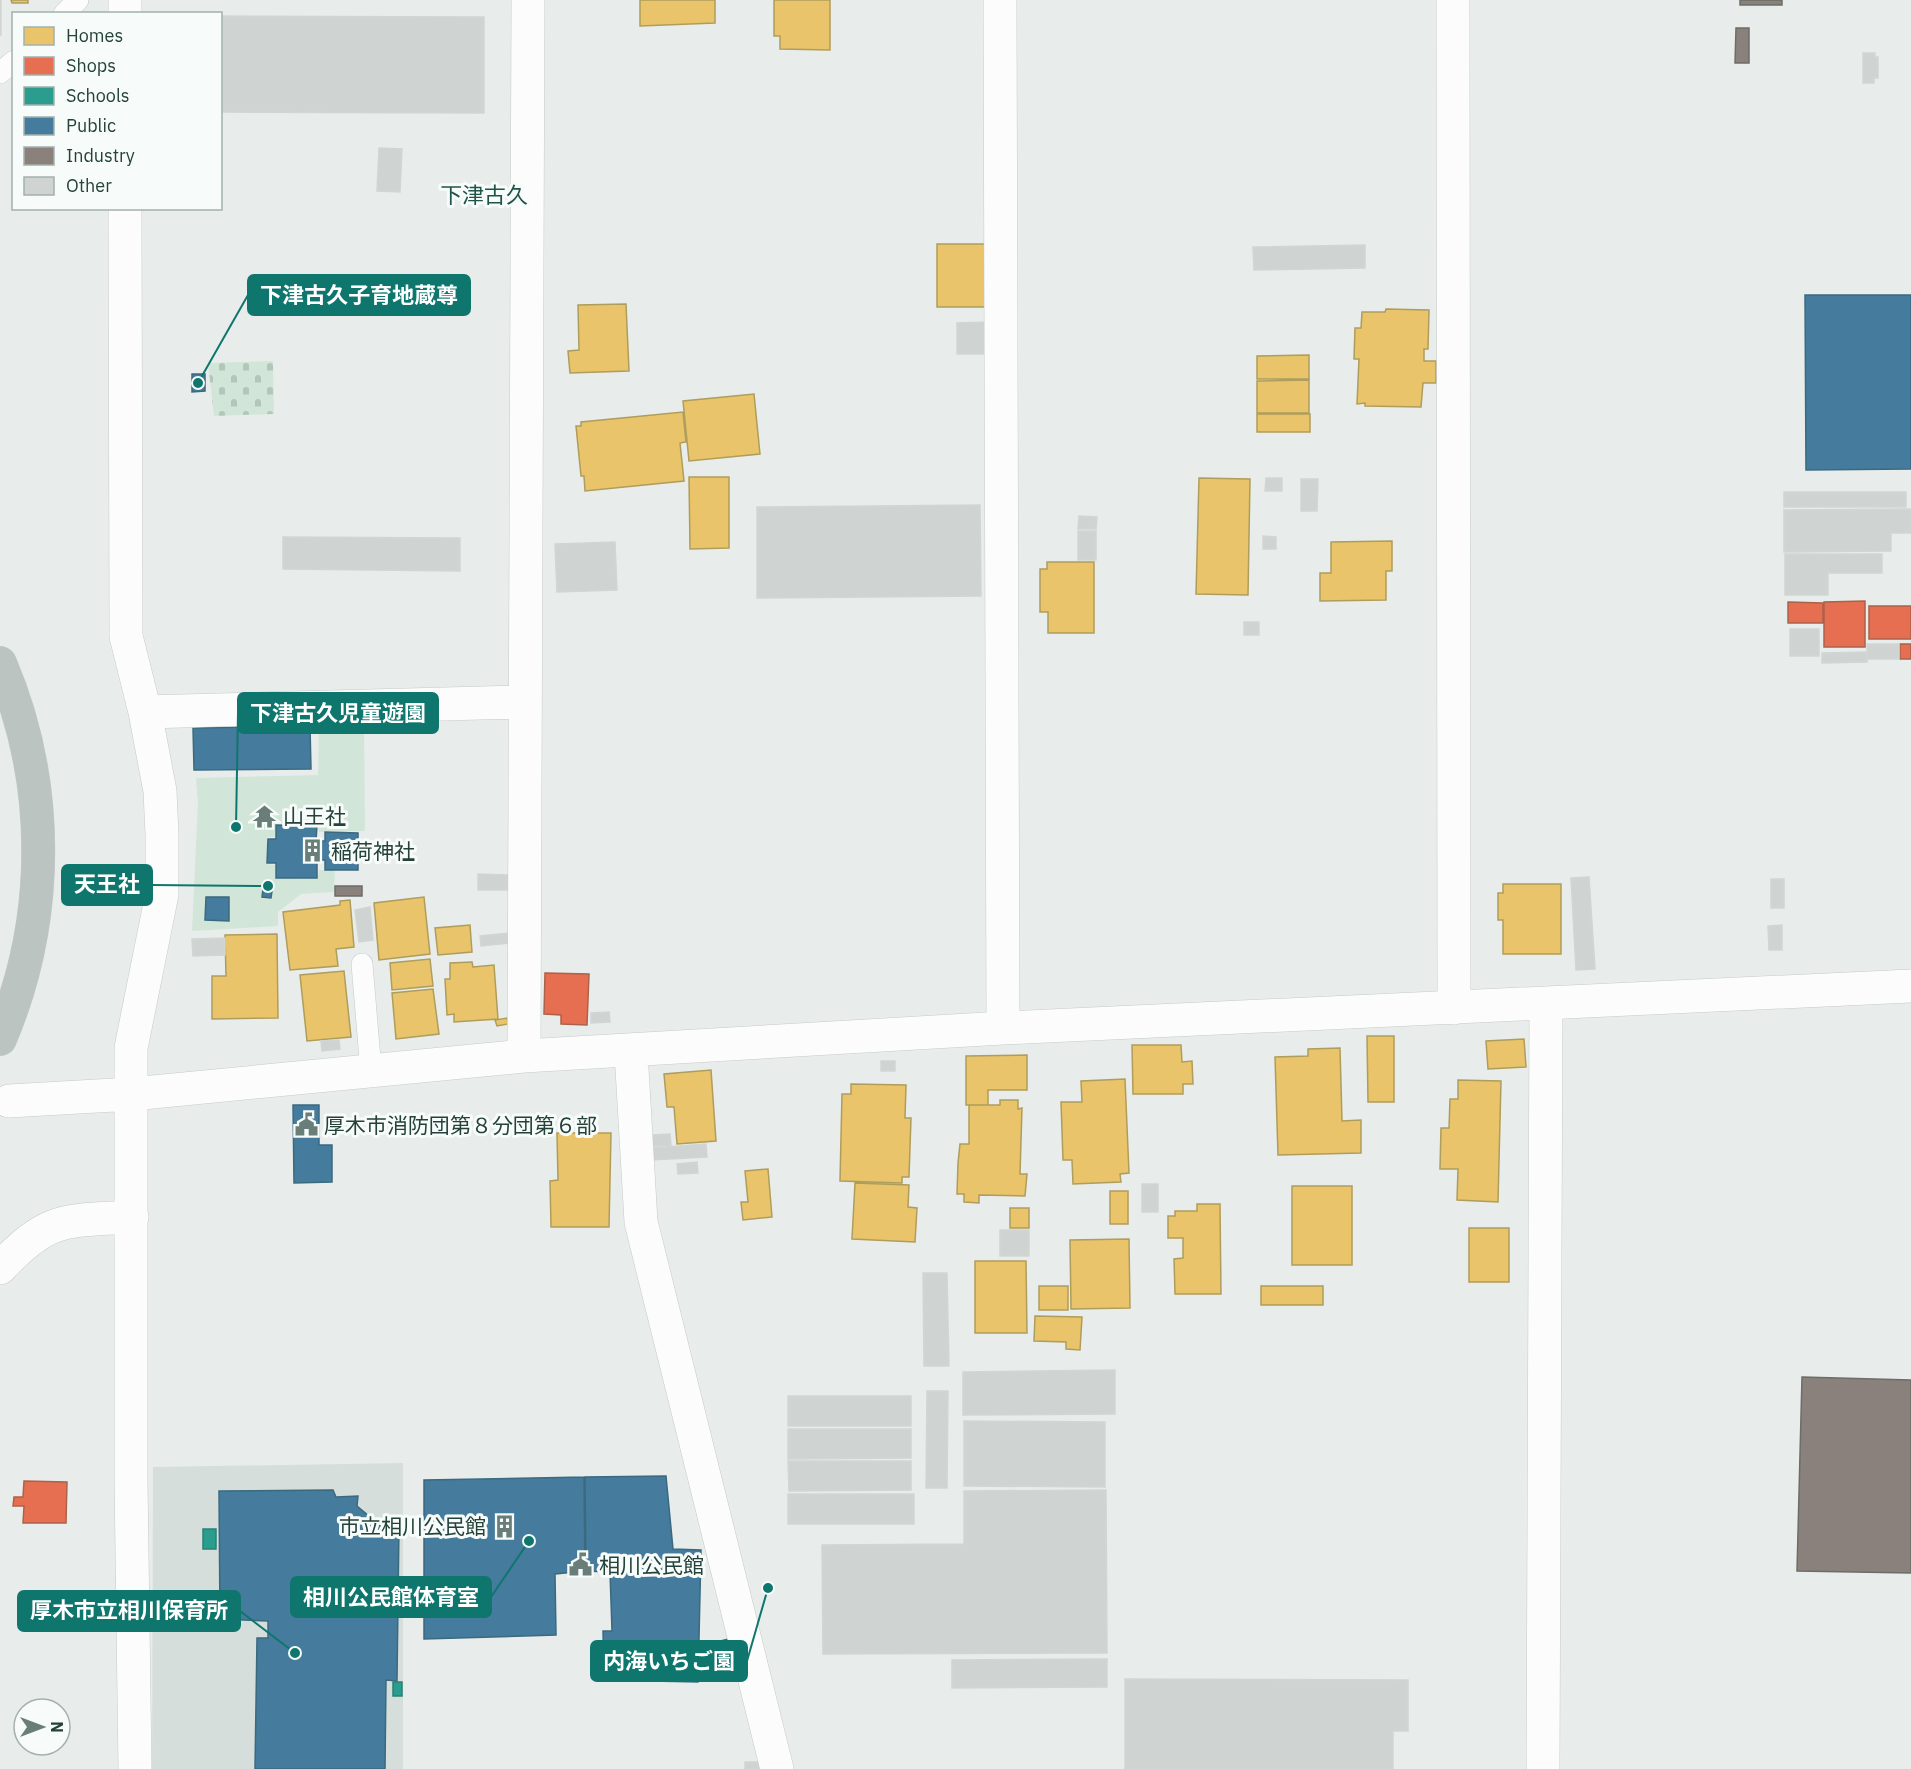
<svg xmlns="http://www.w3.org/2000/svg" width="1911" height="1769" font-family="'IBM Plex Sans','Noto Sans JP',sans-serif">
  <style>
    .built { fill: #d6dedb }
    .green { fill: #d1e6d8 }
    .cemetery { fill: url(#cemetery-stones) }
    .homes { fill: #e9c46a; stroke: #ae9d5c; stroke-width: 1.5 }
    .shops { fill: #e76f51; stroke: #ac624a; stroke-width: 1.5 }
    .schools { fill: #2a9d8f; stroke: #288276; stroke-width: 1.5 }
    .public { fill: #457b9d; stroke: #3b6a7f; stroke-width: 1.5 }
    .industry { fill: #8a817c; stroke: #6b6e68; stroke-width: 1.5 }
    .building { fill: #cfd4d2; stroke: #d1d6d4; stroke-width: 1.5 }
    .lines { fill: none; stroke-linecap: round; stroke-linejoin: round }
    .lane-casing { stroke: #c5cac8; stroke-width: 22 }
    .street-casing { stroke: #c5cac8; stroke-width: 34 }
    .highway-casing { stroke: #c3ccc9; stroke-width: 34 }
    .lane { stroke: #fcfcfc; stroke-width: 21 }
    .street { stroke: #fcfcfc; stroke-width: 33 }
    .highway { stroke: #bcc4c2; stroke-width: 33 }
    .labels { text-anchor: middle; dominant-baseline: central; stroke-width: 6; stroke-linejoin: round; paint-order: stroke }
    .poi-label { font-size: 21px; fill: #24423a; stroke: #f7fbf9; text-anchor: start }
    .neighbourhood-label { font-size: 22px; fill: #1f5548; stroke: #f7fbf9 }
    .leader { fill: none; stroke: #0f766e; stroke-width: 2 }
    .callout-dot { fill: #0f766e; stroke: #f7fbf9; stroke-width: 2 }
    .callout { fill: #0f766e; stroke: #0f766e; stroke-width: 2 }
    .callout-label { font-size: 22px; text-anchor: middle; font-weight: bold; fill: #fff }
  </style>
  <defs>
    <pattern id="cemetery-stones" width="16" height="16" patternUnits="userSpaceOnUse" patternTransform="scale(1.5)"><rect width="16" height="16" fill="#d1e6d8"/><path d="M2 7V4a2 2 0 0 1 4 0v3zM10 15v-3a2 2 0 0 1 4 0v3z" fill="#b3c6ba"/></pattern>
  </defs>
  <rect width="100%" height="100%" fill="#e8edeb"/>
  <path class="built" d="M403,1463V1769H152L153,1467Z"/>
  <path class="green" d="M319,725H364L365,831L319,832L318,824L275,823V837H267V864L275,865V878L317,879L319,870H335L334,892L301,894L278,912V926L192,931L198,802L196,778L318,775Z"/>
  <path class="cemetery" d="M273,361L274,414L214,416L208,363Z"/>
  <path class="homes" d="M11,0H28V3H12Z
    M640,0H715V23L640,26Z
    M774,0H830V50L780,49V36H774Z
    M937,244H985L986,307H937Z
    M626,304L629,371L570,373L568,351L579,350L578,305Z
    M1386,309L1429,310L1428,349H1424V361H1436V383H1423L1421,407L1365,406V403L1357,404L1359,359H1354L1355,328H1361L1362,312H1385Z
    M1309,355V379H1257V356Z
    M1309,380V413H1257V381Z
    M754,394L760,454L689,461L683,401Z
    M683,412L686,442L680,443L684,481L585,491L584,476H581L576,426H581V422Z
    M1257,414H1310V432H1257Z
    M689,477H729V548L690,549Z
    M1199,478L1250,479L1248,595L1196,594Z
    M1392,541V571H1386V600L1320,601V573H1331V542Z
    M1047,562H1094V633H1048V612H1040V569H1047Z
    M1503,884H1561V954H1503V920H1498V893H1503Z
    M424,897L430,954L379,960L374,903Z
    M350,900L354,947L336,949L338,966L290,970L283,912L340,905V901Z
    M470,925L472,952L438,955L435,928Z
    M277,934L278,1018L212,1019V976H226L225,935Z
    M430,959L433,986L392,990L390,963Z
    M472,962L473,967L494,965L498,1019L454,1022V1014L447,1015L445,979H450V963Z
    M344,971L351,1037L307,1041L300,975Z
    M433,989L439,1034L396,1039L392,993Z
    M507,1018L508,1024L497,1026L495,1020Z
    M1367,1036H1394V1102H1368Z
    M1524,1039L1526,1067L1488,1069L1486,1041Z
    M1132,1045H1181L1182,1062L1192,1061L1193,1084H1183V1094H1133Z
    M1340,1048L1342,1121L1361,1120V1153L1278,1155L1275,1057L1308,1056V1049Z
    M1027,1055V1090H988V1105H966V1056Z
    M711,1070L716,1141L677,1144L674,1107H667L664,1074Z
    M1125,1079L1129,1173L1120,1174L1121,1182L1073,1184L1072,1160H1063L1061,1102H1082L1081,1081Z
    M1458,1080L1501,1081L1498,1202L1457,1200L1458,1169H1440L1441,1128H1449L1450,1099H1458Z
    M851,1084L906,1085L905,1118H911L909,1177H902V1183L840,1181L842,1094H851Z
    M1000,1100H1018V1109L1022,1108L1020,1174H1027L1025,1196L979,1195V1203L964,1202V1194H957L958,1163L960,1144H969V1105H1000Z
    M557,1133H611L609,1227H551L550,1181L558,1180Z
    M768,1169L772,1217L743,1220L741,1202H748L745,1171Z
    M855,1183L909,1185L908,1207L917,1208L915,1242L852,1239Z
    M1292,1186H1352V1265H1292Z
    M1110,1191H1128V1224H1110Z
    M1197,1204H1220L1221,1294H1175L1174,1259L1183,1258V1238H1168V1216H1175V1211H1197Z
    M1010,1208H1029V1228H1010Z
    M1469,1228H1509V1282H1469Z
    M1129,1239L1130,1308L1071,1309L1070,1240Z
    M975,1261H1026L1027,1333H975Z
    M1039,1286H1068V1310H1039Z
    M1261,1286H1323V1305H1261Z
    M1035,1316L1082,1317L1080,1350L1066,1349V1342L1034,1341Z"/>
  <path class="shops" d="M1865,601V647H1824V602Z
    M1788,602L1823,603V623H1788Z
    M1869,606H1911V639H1869Z
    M1900,644H1911V659H1900Z
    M545,973L589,974L587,1025L561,1024V1015L544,1014Z
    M24,1481L67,1482L66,1523H23L24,1506H13L14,1497H23Z"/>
  <path class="schools" d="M203,1529H216V1549H203Z
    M393,1682H402V1696H393Z"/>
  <path class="public" d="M1805,295H1911V469L1806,470Z
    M192,374H205V391L192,392Z
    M310,726L311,769L194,770L193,728Z
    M268,811L270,817L263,819L261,813Z
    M276,825L317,826L316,841H325V832L358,833V870H325V860H317V878H276V863H267L268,839H276Z
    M264,882L273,883L272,890L263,889Z
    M263,889L272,891L271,898L262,897Z
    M206,897H229V921L205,920Z
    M293,1105H319V1145H332V1182L294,1183Z
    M666,1476L673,1549L701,1550L698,1682L604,1680L603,1631H612L610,1572L586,1571L585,1477Z
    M584,1477L585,1571L555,1574L556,1635L424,1639V1480Z
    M333,1490L336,1497L358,1496L357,1506L382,1527L399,1526L397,1681L386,1680L385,1769H255L257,1638H268V1621L220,1619L219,1491Z
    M729,1639L739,1674L726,1678L716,1642Z"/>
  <path class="industry" d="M1740,0H1782V5H1740Z
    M1736,28H1749V63H1735Z
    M335,886H362V896H335Z
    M1802,1377L1911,1380V1573L1797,1571Z"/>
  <path class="building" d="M0,0H1V35H0Z
    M220,16L484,17V113L220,112Z
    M1863,53H1875V57H1878V78H1874V83H1863Z
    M379,148L402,149L400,192L377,191Z
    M1365,245V268L1254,270L1253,247Z
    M989,322L990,354H957V323Z
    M1266,478H1282V491H1265Z
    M1301,479H1318L1317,511H1301Z
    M1784,492H1906V507H1784Z
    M980,505L981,596L757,598V507Z
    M1911,509V533H1891V551L1784,552V510Z
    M1079,516L1097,517L1096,529H1078Z
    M1078,531H1096V560H1078Z
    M1263,536L1276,537V549H1263Z
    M283,537L460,538V571L283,569Z
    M615,542L617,590L557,592L555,544Z
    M1785,554H1882V573H1828V595H1785Z
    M1244,622H1259V635H1244Z
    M1790,629H1819V656H1790Z
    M1867,644H1899V659H1867Z
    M1867,652V662L1822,663V653Z
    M478,874L508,875V890H478Z
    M1589,877L1595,969L1576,970L1571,878Z
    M1771,879H1784V908H1771Z
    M370,907L373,940L359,942L355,910Z
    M1782,925V950H1769L1768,926Z
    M509,933L510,943L481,946L480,936Z
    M225,938V955L193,956L192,939Z
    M609,1012L610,1022L591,1023V1013Z
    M339,1040L340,1049L322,1051L321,1041Z
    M881,1061H895V1071H881Z
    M670,1134L671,1145L653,1146L652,1135Z
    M706,1144L707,1157L651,1160V1148Z
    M697,1162L698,1173L678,1174L677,1164Z
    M1142,1184H1158V1212H1142Z
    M1000,1230H1029V1256H1000Z
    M923,1273H947L949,1366H924Z
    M1115,1370V1414L963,1415V1372Z
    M927,1391H948L947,1488H926Z
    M788,1396H911V1426H788Z
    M964,1421L1105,1422V1487L964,1486Z
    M788,1429H911V1458L788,1459Z
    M788,1461H911V1490L789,1491Z
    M1106,1490L1107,1653L823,1654L822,1545L964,1544V1491Z
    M788,1494H914V1524H788Z
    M1107,1659V1687L952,1688V1660Z
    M1125,1679L1408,1680V1731H1393V1769H1125Z
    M745,1762H759V1769H745Z"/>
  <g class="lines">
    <defs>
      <path id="lane" d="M64,14L78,0
        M0,73L14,61
        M362,964L371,1071"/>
      <path id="street" d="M125,0V14
        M1000,0L1003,1028
        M1453,0L1454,1008
        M125,208L126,636L145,712L160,791L162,835V894L131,1048V1480L135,1769
        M145,712L523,702
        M631,1052L641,1222L777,1769
        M524,1056L528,0
        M9,1101L132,1094L524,1056L1003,1028L1911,986
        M0,1268C49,1216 64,1221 132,1217
        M1543,1769L1546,1004"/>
      <path id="highway" d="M0,663C51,782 51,919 0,1039"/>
    </defs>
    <use href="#lane" class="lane-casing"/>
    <use href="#street" class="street-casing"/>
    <use href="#highway" class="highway-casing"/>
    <use href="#lane" class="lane"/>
    <use href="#street" class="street"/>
    <use href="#highway" class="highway"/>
  </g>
  <defs>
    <symbol id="temple-bare" viewBox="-9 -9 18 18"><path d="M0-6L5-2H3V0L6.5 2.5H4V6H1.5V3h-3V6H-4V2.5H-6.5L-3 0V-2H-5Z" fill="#697e78" stroke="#f7fbf9" stroke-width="2.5" paint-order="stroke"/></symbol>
    <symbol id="building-bare" viewBox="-9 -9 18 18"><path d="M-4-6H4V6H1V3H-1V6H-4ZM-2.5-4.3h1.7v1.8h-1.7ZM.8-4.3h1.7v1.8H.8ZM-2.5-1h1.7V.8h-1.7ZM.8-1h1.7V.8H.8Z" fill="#697e78" stroke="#f7fbf9" stroke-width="2.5" paint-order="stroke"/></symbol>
    <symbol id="civic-bare" viewBox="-9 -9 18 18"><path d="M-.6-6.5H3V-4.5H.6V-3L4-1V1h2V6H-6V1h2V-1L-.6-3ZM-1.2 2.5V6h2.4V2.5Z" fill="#697e78" stroke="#f7fbf9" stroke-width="2.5" paint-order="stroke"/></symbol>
  </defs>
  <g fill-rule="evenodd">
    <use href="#temple-bare" x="248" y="800" width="33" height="33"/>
    <use href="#building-bare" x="296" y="834" width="33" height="33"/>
    <use href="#civic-bare" x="290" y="1108" width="33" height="33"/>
    <use href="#building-bare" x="488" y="1510" width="33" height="33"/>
    <use href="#civic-bare" x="564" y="1548" width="33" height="33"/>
  </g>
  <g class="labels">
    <g class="poi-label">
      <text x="283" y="816">山王社</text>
      <text x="331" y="851">稲荷神社</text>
      <text x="324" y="1125">厚木市消防団第８分団第６部</text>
      <text x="486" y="1526" text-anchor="end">市立相川公民館</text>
      <text x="599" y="1565">相川公民館</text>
    </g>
    <g class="neighbourhood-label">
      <text x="484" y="194">下津古久</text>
    </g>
  </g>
  <path class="leader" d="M198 383L248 295M236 827L238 713M268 886L152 885M529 1541L491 1597M295 1653L240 1611M768 1588L747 1661"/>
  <g class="callout-dot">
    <circle cx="198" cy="383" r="6"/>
    <circle cx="236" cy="827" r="6"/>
    <circle cx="268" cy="886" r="6"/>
    <circle cx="529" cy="1541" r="6"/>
    <circle cx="295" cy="1653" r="6"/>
    <circle cx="768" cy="1588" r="6"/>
  </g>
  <g class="callout">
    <rect x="248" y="275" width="222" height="40" rx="6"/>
    <rect x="238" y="693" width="200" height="40" rx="6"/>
    <rect x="62" y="865" width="90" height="40" rx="6"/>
    <rect x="291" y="1577" width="200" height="40" rx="6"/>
    <rect x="18" y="1591" width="222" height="40" rx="6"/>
    <rect x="591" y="1641" width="156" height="40" rx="6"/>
  </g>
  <g class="callout-label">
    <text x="359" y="303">下津古久子育地蔵尊</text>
    <text x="338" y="721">下津古久児童遊園</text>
    <text x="107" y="892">天王社</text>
    <text x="391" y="1605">相川公民館体育室</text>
    <text x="129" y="1618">厚木市立相川保育所</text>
    <text x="669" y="1669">内海いちご園</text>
  </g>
  <rect x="12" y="12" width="210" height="198" fill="#f7fbf9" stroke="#a3b1ad" stroke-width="1.5"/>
  <rect x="24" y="27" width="30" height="18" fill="#e9c46a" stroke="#a3b1ad" stroke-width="1.5"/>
  <text x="66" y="42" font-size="18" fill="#24423a">Homes</text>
  <rect x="24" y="57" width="30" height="18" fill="#e76f51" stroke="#a3b1ad" stroke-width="1.5"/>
  <text x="66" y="72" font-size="18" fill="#24423a">Shops</text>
  <rect x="24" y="87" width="30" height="18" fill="#2a9d8f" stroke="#a3b1ad" stroke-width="1.5"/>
  <text x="66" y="102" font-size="18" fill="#24423a">Schools</text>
  <rect x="24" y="117" width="30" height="18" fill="#457b9d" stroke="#a3b1ad" stroke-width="1.5"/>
  <text x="66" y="132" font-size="18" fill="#24423a">Public</text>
  <rect x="24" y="147" width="30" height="18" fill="#8a817c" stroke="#a3b1ad" stroke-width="1.5"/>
  <text x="66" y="162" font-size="18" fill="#24423a">Industry</text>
  <rect x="24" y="177" width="30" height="18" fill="#cfd4d2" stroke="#a3b1ad" stroke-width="1.5"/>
  <text x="66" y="192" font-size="18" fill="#24423a">Other</text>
  <g transform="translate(42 1727) rotate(90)"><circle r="28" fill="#f7fbf9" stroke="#a3b1ad" stroke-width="1.5"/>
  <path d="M0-4.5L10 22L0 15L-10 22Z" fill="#697e78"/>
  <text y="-9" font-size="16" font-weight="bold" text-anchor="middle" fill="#24423a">N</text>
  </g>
</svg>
